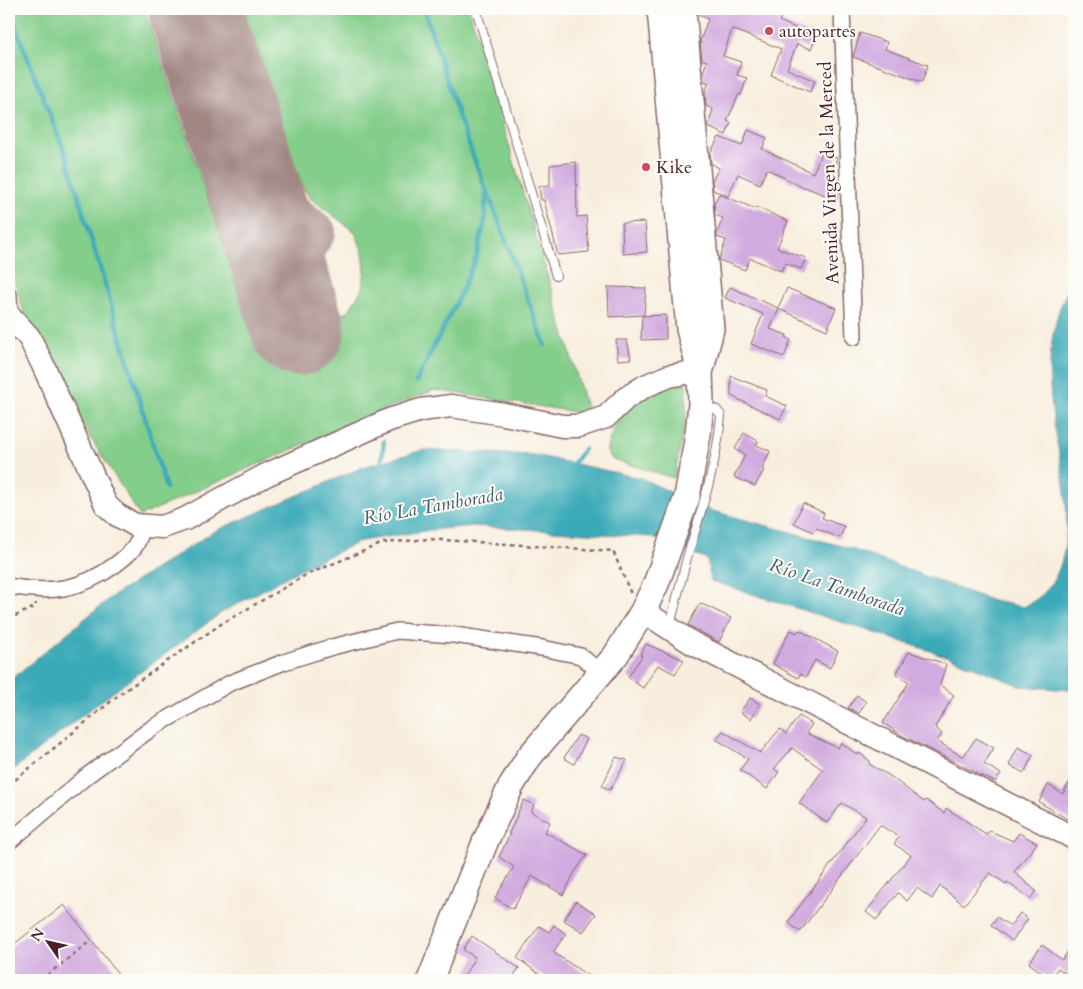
<svg xmlns="http://www.w3.org/2000/svg" width="1083" height="989" font-family="Cardo,serif">
  <style>
    .green { fill: #84ce8b; stroke: #67765b }
    .water { fill: #3aaab8; stroke: #426472 }
    .lines { fill: none; stroke-linecap: round; stroke-linejoin: round }
    .stream { stroke: #3aaab8; stroke-width: 4.5 }
    .taxiway { stroke: #a18684; stroke-width: 38 }
    .runway { stroke: #a18684; stroke-width: 94 }
    .building { fill: #d1aadf }
    .lane-casing { stroke: #87676a; stroke-width: 10 }
    .street-casing { stroke: #87676a; stroke-width: 18 }
    .secondary-casing { stroke: #87676a; stroke-width: 25 }
    .primary-casing { stroke: #87676a; stroke-width: 28 }
    .path { stroke: #87676a; stroke-width: 2.5; stroke-dasharray: 4 4; stroke-linecap: butt }
    .lane { stroke: #fff; stroke-width: 8 }
    .street { stroke: #fff; stroke-width: 15 }
    .secondary { stroke: #fff; stroke-width: 22 }
    .primary { stroke: #fff; stroke-width: 25 }
    .poi-dot { fill: #d1495b; stroke: #fdfcf7; stroke-width: 2 }
    .labels { text-anchor: middle; dominant-baseline: central; stroke-width: 4; stroke-linejoin: round; paint-order: stroke }
    .poi-label { font-size: 18px; fill: #4a1f2b; stroke: #fdfcf7; text-anchor: start }
    .street-label { font-size: 18px; fill: #4a1f2b; stroke: #fdfcf7 }
    .water-label { font-size: 19px; font-style: italic; fill: #435e6a; stroke: #fdfcf7 }
  </style>
  <rect width="100%" height="100%" fill="#fdfcf7"/>
  <filter id="ink" filterUnits="userSpaceOnUse"><feTurbulence type="fractalNoise" baseFrequency=".02" numOctaves="2"/><feDisplacementMap in="SourceGraphic" scale="10" xChannelSelector="R" yChannelSelector="G"/><feConvolveMatrix kernelMatrix="1 2 1 2 8 2 1 2 1" color-interpolation-filters="sRGB"/></filter>
  <filter id="wash" filterUnits="userSpaceOnUse"><feTurbulence type="fractalNoise" baseFrequency=".0096" numOctaves="4" result="noise"/><feDisplacementMap in="SourceGraphic" scale="20" xChannelSelector="R" yChannelSelector="G"/><feGaussianBlur stdDeviation="1.12" result="paint"/><feColorMatrix in="noise" values="0 0 0 0 0 0 0 0 0 0 0 0 0 0 0 0 0 1.4 0 .05"/><feComposite in="paint" operator="in"/></filter>
  <g filter="url(#wash)">
    <rect width="100%" height="100%" fill="#f8eede"/>
    <path class="green" d="M9,9H144L256,343L348,312L362,289L365,270L363,252L355,232L309,197L299,179L241,9H469L588,414L435,390L382,410L140,516L90,437L25,315L9,265Z
      M667,382L686,383V419L674,478L613,460L607,452C606,440 623,410 632,402C639,394 658,388 667,382Z"/>
    <path class="water" d="M1074,281V688L1070,690L1020,686L952,658L866,630L711,581L707,559L650,537L474,526L430,530L361,541L301,569L221,613L97,704L9,773V681L110,598L213,532L363,467L423,450L534,455L641,478L709,510L849,548L993,601L1024,607C1030,603 1038,599 1043,594C1083,553 1062,475 1054,424C1049,390 1047,356 1056,322C1059,309 1065,292 1074,281Z"/>
    <g class="lines">
      <path class="stream" d="M9,10L67,158L166,488
        M488,193L545,345
        M416,382L457,301L476,258L485,220L486,190L459,118L424,9
        M381,467L384,441
        M570,468L584,449"/>
      <path class="taxiway" d="M244,156L258,183L317,232L305,250"/>
      <path class="runway" d="M195,9L236,131L298,329"/>
    </g>
    <g id="blocks">
      <path class="building" d="M697,9H785L779,21L816,37L811,49L797,44L787,69L815,81L810,92L771,75L781,49L732,29L723,56L741,62L737,75L747,78L741,95L739,94L727,121L731,123L726,135L708,127L713,109L706,106L705,92L709,83L704,81L703,72L707,61L702,60L700,41L708,19L698,14Z
        M860,33L887,42L885,49L928,65L922,82L853,57Z
        M748,130L767,138L762,149L813,173L822,152L837,158L829,177L838,180L837,200L805,187L804,188L767,169L760,184L738,174L728,196L713,190L712,181L719,168L711,163L710,153L719,137L742,146Z
        M576,162L577,217L586,216L589,252L558,255L544,200H541L539,186H550V165Z
        M719,194L756,209V207L788,221L777,248L806,258L801,269L785,263L781,271L750,258L745,270L719,260L726,240L717,237V233L723,218L715,215L714,204Z
        M645,222L647,252L623,254L622,223Z
        M608,287L646,288L644,315L609,317Z
        M730,287L778,308L787,288L836,308L827,330L779,309L770,329L787,335L786,337L791,340L784,357L751,344L763,314L725,298Z
        M666,315V339L641,340L642,316Z
        M616,340H627L631,359L618,360Z
        M731,376L767,390L765,396L787,406L780,419L731,396Z
        M744,433L758,441L756,445L770,451L762,469L764,470L755,486L734,477L745,455L735,449Z
        M803,503L824,513L822,518L845,527L839,538L816,528L813,532L794,523Z
        M700,603L731,618L719,642L688,625Z
        M790,630L797,633L799,630L838,651L830,668L815,660L806,677L800,674L798,678L773,664Z
        M646,644L684,660L675,674L658,665L643,688L628,677L642,656L640,655Z
        M909,652L946,664L940,685L954,695L935,727L942,734L937,741L963,757L976,738L994,748L984,764L1001,774L995,782L901,735L883,723L909,682L896,674Z
        M857,695L866,702L859,713L848,708Z
        M750,698L760,704L751,719L740,712Z
        M799,716L812,724L806,733L838,748L841,743L858,755L859,753L870,761L869,764L890,776L924,802L926,800L944,813L946,808L986,834L990,831L1013,841L1019,833L1037,843L1014,872L1036,891L1030,899L1007,882L1006,884L990,873L964,905L940,886L932,899L917,888L907,901L898,893L876,920L866,912L911,855L894,844L899,837L880,825L800,932L788,922L866,817L842,803L827,823L799,803L823,770L792,748L774,769L779,772L767,789L740,770L748,759L716,739L723,731L760,753L780,729L786,734Z
        M578,735L587,739L574,764L564,758Z
        M1018,747L1033,755L1024,773L1009,765Z
        M616,757L627,760L610,790L602,786Z
        M1074,774V823L1039,802L1048,785L1063,794Z
        M524,800L534,805L531,812L550,822L545,832L587,855L575,872L563,895L532,876L513,909L495,898L514,867L499,857L510,834L509,833L517,816H516Z
        M576,901L596,914L583,932L564,920Z
        M64,905L90,938L123,980H9V948Z
        M1020,913L1028,919L1012,941L991,925L997,917L1010,926Z
        M554,925L566,934L553,952L594,980H548L517,958L539,926L549,932Z
        M472,936L519,968L511,980H462L475,957L463,950Z
        M1074,943V979L1058,968L1050,979L1029,963L1042,945L1062,960Z"/>
    </g>
  </g>
  <g filter="url(#ink)">
    <use href="#blocks" fill-opacity="0" stroke="#87676a" stroke-width="1"/>
    <g class="lines">
      <defs>
        <path id="lane" d="M476,9L556,276
          M670,625C676,603 681,580 687,558C701,511 717,465 721,415L717,410L705,406"/>
        <path id="street" d="M842,9L854,337
          M9,295L10,316
          M9,586C50,594 81,590 115,565C132,552 138,547 143,526
          M9,842L88,775L152,728L230,683L284,662L332,647L397,631L454,635L542,648L581,656L601,673"/>
        <path id="secondary" d="M9,315L29,337L43,365L106,505L117,515L135,525L162,527L185,519L266,475L389,420L421,410L451,406L504,414L562,426H579L606,417L626,398L645,386L669,376L700,371
          M643,611L692,643L1074,838"/>
        <path id="primary" d="M683,9L711,329L701,369
          M430,980L486,840L511,786L529,757L616,655L643,611L656,584L687,497L698,434L701,404L700,371L689,329L660,9"/>
      </defs>
      <use href="#lane" class="lane-casing"/>
      <use href="#street" class="street-casing"/>
      <use href="#secondary" class="secondary-casing"/>
      <use href="#primary" class="primary-casing"/>
      <path class="path" d="M9,621L13,617L35,607L36,603
        M9,785L120,694L221,624L306,575L383,543L429,539L613,551L631,594
        M41,980L89,942"/>
      <use href="#lane" class="lane"/>
      <use href="#street" class="street"/>
      <use href="#secondary" class="secondary"/>
      <use href="#primary" class="primary"/>
    </g>
  </g>
  <g class="poi-dot">
    <circle cx="769" cy="31" r="5"/>
    <circle cx="646" cy="167" r="5"/>
  </g>
  <g class="labels">
    <g class="poi-label">
      <text x="779" y="31">autopartes</text>
      <text x="656" y="167">Kike</text>
    </g>
    <g class="street-label">
      <text transform="translate(829 173) rotate(-92)">Avenida Virgen de la Merced</text>
    </g>
    <g class="water-label">
      <text transform="translate(433 506) rotate(-10)">Río La Tamborada</text>
      <text transform="translate(837 587) rotate(19)">Río La Tamborada</text>
    </g>
  </g>
  <rect width="1083" height="989" fill="none" stroke="#fdfcf7" stroke-width="30"/>
  <g transform="translate(48 942) rotate(304)" stroke="#fdfcf7" stroke-width="4" paint-order="stroke">
  <path d="M0-4L9 19L0 12L-9 19Z" fill="#4a1f2b"/>
  <text y="-8" font-size="14" font-weight="bold" text-anchor="middle" fill="#4a1f2b">N</text>
  </g>
</svg>
